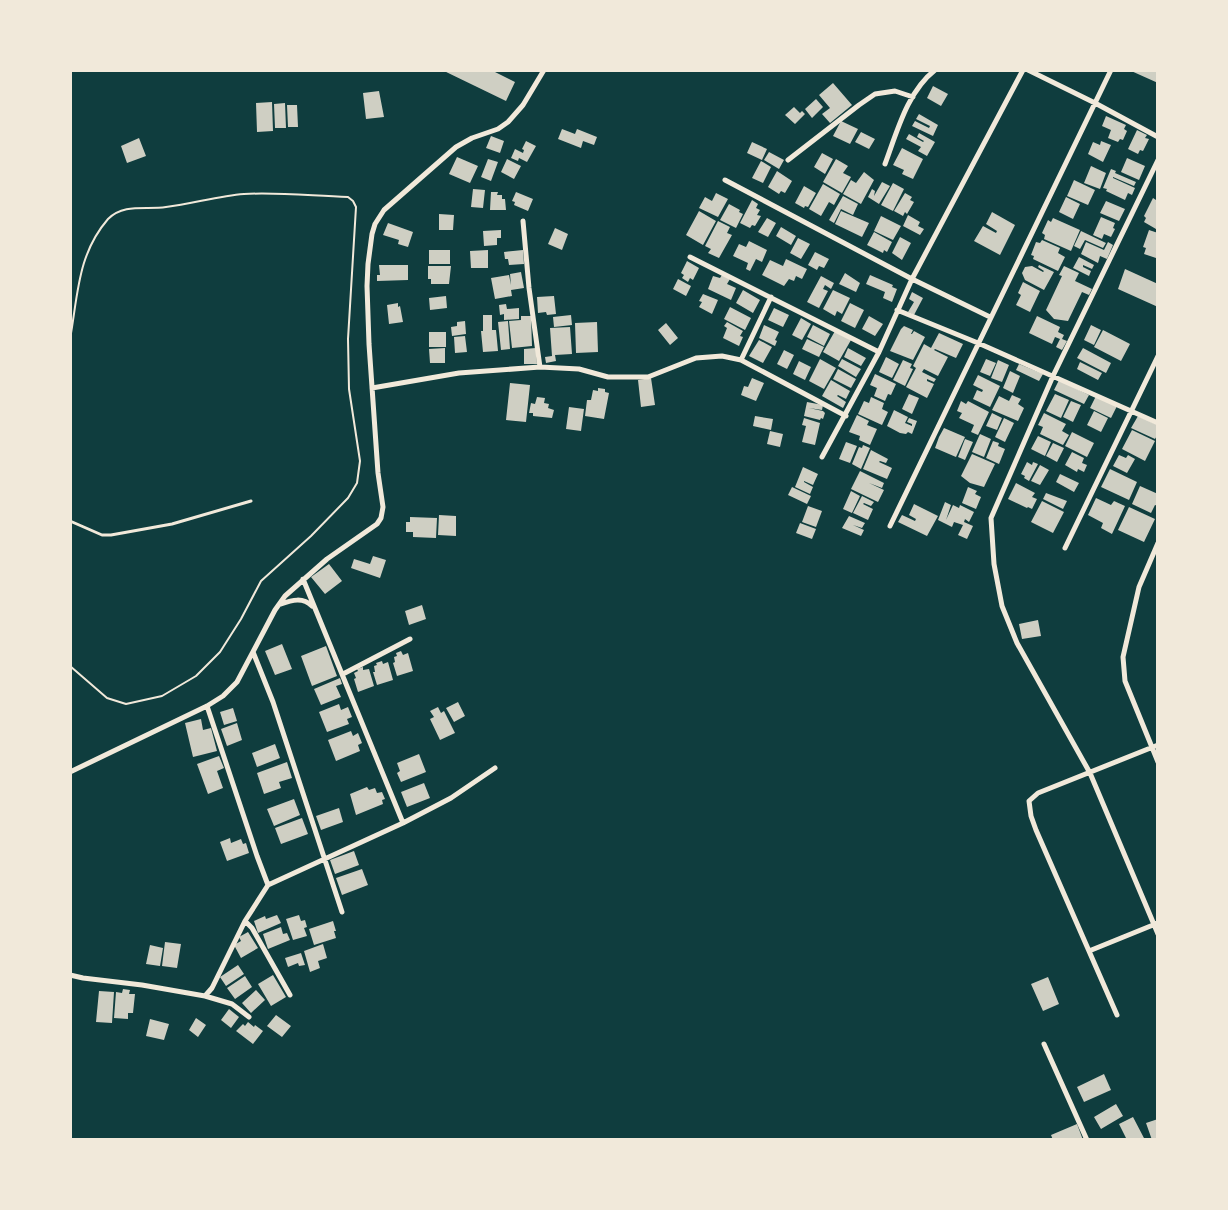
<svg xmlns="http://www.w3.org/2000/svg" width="1228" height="1210" font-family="'PT Sans',sans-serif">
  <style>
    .building { fill: #cfcfc3 }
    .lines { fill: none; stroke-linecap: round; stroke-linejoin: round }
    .path { stroke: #f1e9da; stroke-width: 2 }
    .service { stroke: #f1e9da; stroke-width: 3 }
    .minor { stroke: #f1e9da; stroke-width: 5 }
  </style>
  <rect width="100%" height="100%" fill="#0f3d3e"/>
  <path class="building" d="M442,70H491L515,82L506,101Z
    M1129,70H1158V83Z
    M833,83L852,105L830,123L822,114L830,108L819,95Z
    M933,86L948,94L941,106L927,98Z
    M379,91L384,117L366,119L363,93Z
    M816,99L823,107L812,118L805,109Z
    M272,102L273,131L257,132L256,103Z
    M285,103L286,128H275L274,104Z
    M287,105H297L298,127H288Z
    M794,107L800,113L802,111L805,114L795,124L785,115Z
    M919,114L938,125L933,136L912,126L915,121L929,128L930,126L916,119Z
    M1106,116L1126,125L1124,129L1127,131L1123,140L1120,139L1118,142L1108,138L1111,130L1102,126Z
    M841,121L858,129L850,144L833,136Z
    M562,129L575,134L577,129L597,137L594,145L583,141L581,148L558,139Z
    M1137,130L1147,135L1145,138L1149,139L1143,151L1140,150L1138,154L1128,149Z
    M861,132L875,139L869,149L855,142Z
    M919,133L935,142L927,156L918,151L921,147L906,139L909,134L923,142L924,141L917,137Z
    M491,136L504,141L500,153L486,148Z
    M139,138L146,156L127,163L121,146Z
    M526,141L536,146L527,162L519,158L518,161L511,158L515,149L523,153L524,150L522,149Z
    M1101,141L1111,145L1103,162L1088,154L1093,142L1100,145Z
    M752,142L767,149L762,160L747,153Z
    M902,148L923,159L913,179L902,174L904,170L893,165Z
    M769,152L784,160L779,169L764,160Z
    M822,153L833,159L825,174L814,167Z
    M457,157L478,166L470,183L449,174Z
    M1127,158L1145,166L1139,180L1121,172Z
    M488,159L498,162L491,181L481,177Z
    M507,159L521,166L514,179L501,172Z
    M836,159L848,166L843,173L851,177L842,193L823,182Z
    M761,161L771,167L763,183L752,178Z
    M1091,166L1106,173L1100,189L1084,183Z
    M1111,169L1116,171L1115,173L1136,182L1134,186L1113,177V178L1135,188L1132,195L1128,193L1125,200L1106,191L1107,189L1103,188Z
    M777,171L792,181L785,193L781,191L779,194L768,187Z
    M864,172L874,180L861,204L843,194L851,180L856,183Z
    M1074,180L1095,190L1088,205L1067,196Z
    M882,182L890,186L879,204L868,197L872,189L875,191L874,196Z
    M893,183L904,189L893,211L881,205Z
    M823,184L840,194L834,205L829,202L821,216L809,209Z
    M804,186L816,193L808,207L805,206L804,208L795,203Z
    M473,189L485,190L483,208L471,207Z
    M491,192H498L497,195H502V199H505L506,210H490Z
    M516,192L533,199L528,211L514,205L515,202L512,201Z
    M716,193L728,199L718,217L699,208L705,197L712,201Z
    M905,193L912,197L910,200L914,202L907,214L905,212L903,216L894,211Z
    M1158,195V224L1156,229L1144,222L1146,218L1144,216L1153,198L1156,200Z
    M843,196L858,204L853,215L841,209L834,223L829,220Z
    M1066,197L1080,204L1073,219L1059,212Z
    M752,200L758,204L756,208L760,210L757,215L761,216L755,226L752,225L750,228L740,223Z
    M1106,201L1125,209L1119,221L1100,213Z
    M729,204L740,210L739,212L743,214L736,228L720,220Z
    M699,211L716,221L703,245L686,235Z
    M841,211L869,223L862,237L835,224Z
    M992,212L1015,225L1000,255L974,241L983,226L996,233L997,231L986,224Z
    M439,214L454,215L453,230H439Z
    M908,215L920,222L918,226L924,229L920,235L903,226Z
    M881,216L901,226L893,240L874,231Z
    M1101,217L1115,223L1113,228L1115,229L1111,237L1104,234L1102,239L1093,235Z
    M767,218L776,223L768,237L758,232Z
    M1053,218L1080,230L1071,251L1044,239L1045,235L1042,233L1048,220L1051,222Z
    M718,221L730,227L727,233L732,235L719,258L708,253L711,249L705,246Z
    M388,223L413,232L408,247L398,244L399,240L383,235Z
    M781,227L796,236L791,245L776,236Z
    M555,228L568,234L562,250L548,244Z
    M501,230V238H497V245L484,246L483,231Z
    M1149,230L1158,233V254L1156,258L1144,254L1146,248L1143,247Z
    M1081,231L1106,243L1103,248L1085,240L1080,249L1074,246Z
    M874,232L892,242L887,252L884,250L883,253L867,245Z
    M900,237L911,243L902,260L892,253Z
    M798,238L810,244L801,259L790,253Z
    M1042,240L1060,248L1058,253L1065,257L1058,271L1033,259L1034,256L1031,255L1036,242L1040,243Z
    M749,241L767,250L762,262L756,259L750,271L746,269L748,263L733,256L739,244L746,247Z
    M1086,242L1104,250L1108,242L1113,245L1107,259L1100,256L1098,263L1081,254Z
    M429,250H450V264H429Z
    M488,250V268H471L470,251Z
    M523,250L524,264L509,265L508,259H505L504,252Z
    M815,252L829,259L824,268L819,266L817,270L808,265Z
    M1079,257L1094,265L1092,269L1083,265V267L1091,271L1089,276L1073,268Z
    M786,259L807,269L802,279L796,276L794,281L789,279L784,286L762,275L770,260L783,266Z
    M687,261L699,268L693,280L690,278L688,282L682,278L684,275L681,273Z
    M379,265H408V280L377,281V275H380Z
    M1039,265L1054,272L1044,290L1025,280L1022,273L1025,267L1032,266L1043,272L1044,271L1038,267Z
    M428,266H451L449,284H431V279H428Z
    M1064,266L1079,273L1075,281L1092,289L1089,295L1082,292L1068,321L1054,319L1046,310L1062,276L1059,275Z
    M1125,269L1158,284V307L1118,289Z
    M521,272L524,288L511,290L512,296L495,299L491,278L509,275L511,285L510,274Z
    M845,273L860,283L856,292L839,284Z
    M722,275L730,279L727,284L736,288L731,300L708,289L713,276L720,278Z
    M870,275L893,285L892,287L897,289L892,302L883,298L885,292L866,284Z
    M821,276L834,283L831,289L825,285L823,289L828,291L819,308L807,302Z
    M678,279L691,286L686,296L673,289Z
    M1023,282L1040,291L1030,312L1016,305L1021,295L1018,293Z
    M743,290L760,300L753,313L736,303Z
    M833,290L850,298L842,314L837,311L835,316L823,309Z
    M912,292L923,298L914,315L908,312L914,302L909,299Z
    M703,294L718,300L712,314L699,307L702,302L699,301Z
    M446,296L447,308L430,310L429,298Z
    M554,296L556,314L547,315L546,312L538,313L537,297Z
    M398,303V307L400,306L403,322L389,324L387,305Z
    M850,303L864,310L855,328L841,321Z
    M506,304L507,309L519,308V319L504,320V314L500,315L499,305Z
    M730,307L751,318L745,330L724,319Z
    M774,308L789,315L783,327L768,320Z
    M483,315H492V330H496L498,351L483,352L481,331H483Z
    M571,315L572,325L554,327L553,317Z
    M521,316H531L532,346L512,348L509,321L521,320Z
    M869,316L883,324L875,336L862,329Z
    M1037,316L1060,327L1058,332L1064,335L1062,339L1067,341L1062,350L1056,347L1060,339L1055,337L1052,344L1029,333Z
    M801,318L811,324L802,340L792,335Z
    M465,321L466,334L452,336L451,327L457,326V322Z
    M508,321L510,349L501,350L498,322Z
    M597,322L598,352L576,353L575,323Z
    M727,322L743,331L740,336L743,337L739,346L723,338L727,328L724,326Z
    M666,323L678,338L670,345L658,330Z
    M764,325L779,332L775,340L777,341L775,346L759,338Z
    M813,325L830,334L824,346L807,337Z
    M1091,325L1101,330L1094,345L1084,340Z
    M904,326L913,330L911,334H912L914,331L925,337L913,360L890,351L901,329Z
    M570,327L572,354L555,355L556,361L546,363L545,357L552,356L550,328Z
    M1103,330L1130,344L1121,361L1094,347Z
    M835,331L851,340L839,361L823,352Z
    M429,332H446V347H429Z
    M939,333L963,344L956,358L935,349L934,350L948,357L938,376L924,369L922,372L936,379L934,382L927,379V381L934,384L927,398L906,387L916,368L913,366L924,344L931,348Z
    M465,336L467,352L455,353L454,337Z
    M807,339L824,347L819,357L802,349Z
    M759,340L772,347L763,363L749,356Z
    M445,348V363H430L429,349Z
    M536,348L537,364H524V349Z
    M848,348L866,358L861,366L844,357Z
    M1083,348L1111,363L1106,373L1077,358Z
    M784,350L794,355L787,369L777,364Z
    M886,357L899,364L892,378L879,372Z
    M820,359L836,368L824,389L809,381Z
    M842,359L861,369L856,377L838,366Z
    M986,359L996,363L990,376L980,372Z
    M903,360L912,364L910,368L913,369L905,386L893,380Z
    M998,360L1009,365L1002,382L991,378Z
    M799,361L811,367L805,380L793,374Z
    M1080,362L1102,373L1098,380L1077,369Z
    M1019,364L1043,374L1039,381L1016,370Z
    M838,369L856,379L851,388L833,379Z
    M1010,371L1020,376L1013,393L1003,388Z
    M875,374L896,384L891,395L888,394L885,401L874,396L877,388L870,385Z
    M978,375L1000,386L990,407L973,399L977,390L982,392L983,390L973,385Z
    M651,378L655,405L641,407L638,380Z
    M752,378L764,383L756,401L741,395L744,386L748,387Z
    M831,380L850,391L846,399L838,395L837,396L846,402L843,408L822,396Z
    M1059,380L1089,395L1084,404L1054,390Z
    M510,383L530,385L526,422L506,420Z
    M598,388L605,389V392L609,393L604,419L585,416L587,400H591L593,390L598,391Z
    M909,394L919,398L912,414L902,409Z
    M1055,394L1069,400L1061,418L1046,411Z
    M1012,395L1021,399L1018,404L1024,408L1018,421L992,410L999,396L1009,401Z
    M1096,396L1117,406L1111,418L1090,408Z
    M537,397L545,398L544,403L549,404L548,408L554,410L552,418L533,416V413H529L531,403L535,404Z
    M871,397L884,403L882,409L888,412L882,425L858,414L864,401L869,403Z
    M961,401L966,404L968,401L989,412L978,435L971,432L974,425L959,418L962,413L957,411Z
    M1071,401L1081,405L1073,422L1063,417Z
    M807,402L823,405L822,410L809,408L823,411L825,413L823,419L821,418L820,420L804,416Z
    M569,407L584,409L581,431L566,429Z
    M894,410L908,417L905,423L912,426V424L907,422L909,418L917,421L912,434L908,432L906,434L900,433L887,426Z
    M1094,411L1108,418L1101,432L1087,425Z
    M992,413L1002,418L997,430L986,426Z
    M1044,413L1066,424L1062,431L1069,435L1063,445L1040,434L1043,427L1038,425Z
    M857,415L869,421L867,425L877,429L870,445L859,440L860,436L849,432Z
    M755,416L773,419L771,430L753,426Z
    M1138,416L1158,425V434L1155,439L1131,428Z
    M804,418L820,423L815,445L802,442L806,426L802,425Z
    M1004,418L1014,423L1005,442L995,437Z
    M944,428L965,437L956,457L935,448L939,437Z
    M1132,430L1155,441L1145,461L1122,449Z
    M770,431L783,434L780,447L767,444Z
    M1072,432L1094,443L1087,457L1065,446Z
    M980,434L991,439L984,457L972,452Z
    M1038,436L1051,442L1045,456L1031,449Z
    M965,439L973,442L965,460L958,457Z
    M993,441L999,443L998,446L1005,449L999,464L986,458Z
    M846,442L857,446L850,463L839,459Z
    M1053,443L1064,448L1057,462L1046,456Z
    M863,445L870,448L861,469L852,464L859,447L862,448Z
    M871,450L888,459L886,463L880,461L879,462L892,468L887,479L863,469Z
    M1072,452L1084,458L1082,463L1087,465L1084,472L1078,469L1077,472L1065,465Z
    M972,454L995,464L984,487L970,483L961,476Z
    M1119,455L1126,458L1128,455L1135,459L1127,473L1113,466Z
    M1027,462L1032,465L1033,462L1038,464L1029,481L1024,478L1025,476L1021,474Z
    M1040,465L1049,470L1040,485L1031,481Z
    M803,467L818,474L813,485L804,481V482L813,487L810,494L795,487Z
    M1110,469L1137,482L1129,500L1101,487Z
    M860,471L884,483L882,488L869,483L884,490L878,502L851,489Z
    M1060,474L1079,483L1074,492L1056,482Z
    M1016,483L1035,493L1032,497L1037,499L1032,509L1028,507L1027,508L1008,499Z
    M1140,486L1158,494V506L1155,505L1151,513L1132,504Z
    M792,487L811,496L807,504L788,495Z
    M968,487L977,491L975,494L981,497L976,509L962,503Z
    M851,491L860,496L852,513L843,509Z
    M1046,493L1067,501L1063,509L1043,499Z
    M862,496L874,502L871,506L864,503L863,504L873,509L868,520L853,513Z
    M1096,498L1111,505L1114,501L1125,506L1112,534L1101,528L1103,523L1088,515Z
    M1042,501L1064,512L1053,533L1031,522Z
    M945,502L951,505L946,520L953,505L959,508L960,505L974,512L969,522L965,519L964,522L973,526L967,539L958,535L963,525L954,522L952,527L938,520Z
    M914,504L938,516L927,536L898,522L902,515L915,521L916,519L909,515Z
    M808,506L822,511L816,527L802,522Z
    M1129,507L1155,519L1144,542L1118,530Z
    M439,515L456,516V536L438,535Z
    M849,516L865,523L862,528L853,525L864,530L861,536L842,528Z
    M410,517L437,518L436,538L413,537V532H406V522H410Z
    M800,523L816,529L812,539L796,533Z
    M373,556L386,560L380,578L351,568L354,559L370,564Z
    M329,564L342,581L325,594L311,577Z
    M422,605L426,619L409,625L405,611Z
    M1038,620L1041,636L1022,639L1019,624Z
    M282,644L292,669L275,675L265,651Z
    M326,646L337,676L312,686L301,656Z
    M401,651L403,655L408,653L413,671L397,676L393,663L395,662L394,657L397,656L396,653Z
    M382,661L383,664L388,662L393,680L377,685L373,672H375L374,666L377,665L376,663Z
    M363,667V670L369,669L374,686L358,692L354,679L356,678L354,673L358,671L357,669Z
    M340,678L342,684L336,686L341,697L321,705L314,689Z
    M458,702L465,716L454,722L446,708Z
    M339,704L341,710L348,707L352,717L347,719L349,724L327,732L319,712Z
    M438,707L441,713L444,711L455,733L440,740L430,719L434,717L430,711Z
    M233,708L237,721L224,725L220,712Z
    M201,719L203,730L211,728L217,751L193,757L185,723Z
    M237,723L242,740L227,746L221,729Z
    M351,731L353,736L358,733L362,743L358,745L360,751L336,761L328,740Z
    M275,744L280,758L257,767L252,753Z
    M419,754L426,772L401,782L397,773L400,771L397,763Z
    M219,756L224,768L217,771L223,788L208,794L197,764Z
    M287,762L292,778L279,782L281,788L264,794L257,773Z
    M424,783L430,798L407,807L401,792Z
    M367,787L369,790L375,788L377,793L382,792L385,799L382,800L383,804L356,815L350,794Z
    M294,799L300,815L274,826L267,809Z
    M339,808L343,822L321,830L316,816Z
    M302,818L308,834L281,844L275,828Z
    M230,838L231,843L241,839L243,844L246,843L249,853L227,861L220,842Z
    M354,851L359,865L335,874L330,860Z
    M362,869L368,885L342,895L336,878Z
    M277,915L281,923L258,933L254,921L265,916L266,919Z
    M299,915L301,921L305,920L307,927L304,928L307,936L293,940L286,919Z
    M333,921L336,931H334L336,938L314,945L309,929Z
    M281,927L283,934L287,933L290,940L268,949L263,934Z
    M248,932L258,948L241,958L234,945L241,941L239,937Z
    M165,942L181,944L177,968L162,966Z
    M323,944L327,958L318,961L320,968L310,972L304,951Z
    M150,945L163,948L160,966L146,964Z
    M301,953L305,965L299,966L298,963L288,967L285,958Z
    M238,965L244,974L226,986L220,977Z
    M273,975L286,997L271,1006L258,984Z
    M245,976L252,987L235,999L227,988Z
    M1048,977L1059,1004L1043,1011L1031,984Z
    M123,989L130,990L129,994H135L133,1013H128V1019L114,1018L116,992L122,993Z
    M256,990L265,1000L251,1013L242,1003Z
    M99,991L114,992L112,1023L96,1022Z
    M229,1009L239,1017L231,1028L221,1020Z
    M276,1015L291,1026L282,1037L267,1026Z
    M196,1018L206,1025L198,1037L189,1030Z
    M150,1019L169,1024L164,1040L146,1036Z
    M248,1022L254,1027L255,1025L263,1031L253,1044L236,1031L243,1024L245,1026Z
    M1104,1074L1111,1090L1084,1102L1077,1087Z
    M1116,1104L1123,1116L1101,1129L1094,1117Z
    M1133,1117L1145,1140H1127L1119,1124Z
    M1158,1119V1140H1152L1146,1123Z
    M1077,1124L1083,1140H1053L1051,1135Z"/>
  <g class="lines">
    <path class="path" d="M70,339C78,296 77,255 108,219C124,203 146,210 166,207C192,204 218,196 244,194C278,192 313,196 348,197L353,201L356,207L348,339L349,389L360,461L357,483L348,498L311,536L261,581L241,619L220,652L196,676L162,696L126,704L107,698L70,666"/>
    <path class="service" d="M70,521L102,535H111L172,524L251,501"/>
    <path class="minor" d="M1028,70L1095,103L1158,137
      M788,160L859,105L875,94L895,91L913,97
      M1158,160L1053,376L991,518L994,564L1002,606L1017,643L1090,773L1158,934
      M885,164C897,132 907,92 935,70
      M725,180L912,279L879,352L822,457
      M523,221L529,288L540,367
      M690,257L879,352
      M897,310L978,343L1158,423
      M990,317L912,279L1023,70
      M741,360L771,297
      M372,388L459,373L540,367L579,369L608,377H648L696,358L722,356L741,360L846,416
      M890,526L1111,70
      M1158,543L1139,587L1123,657L1125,681L1158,762
      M1065,548L1158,356
      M303,579L403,823
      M281,604C292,600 303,597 312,606
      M253,652L273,702L342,912
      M343,674L410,639
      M207,706L257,856L268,885
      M70,772L207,706L223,696L237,682L275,610L285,596L327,559L377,524L381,518L383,507L378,473L369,344L367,286L368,264L372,234L375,224L384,210L456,147L472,138L498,129L508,122L523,105L544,70
      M245,921L252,928L290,995
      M1089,951L1158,923
      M70,975L83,978L142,985L205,996L212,988L245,921L268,885L403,823L451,798L495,768
      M205,996L232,1004L249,1017
      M1117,1015L1036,830L1031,816L1029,801L1038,793L1158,745
      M1044,1044L1087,1140"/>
  </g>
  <rect width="1228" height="1210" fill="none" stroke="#f1e9da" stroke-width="144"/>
</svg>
